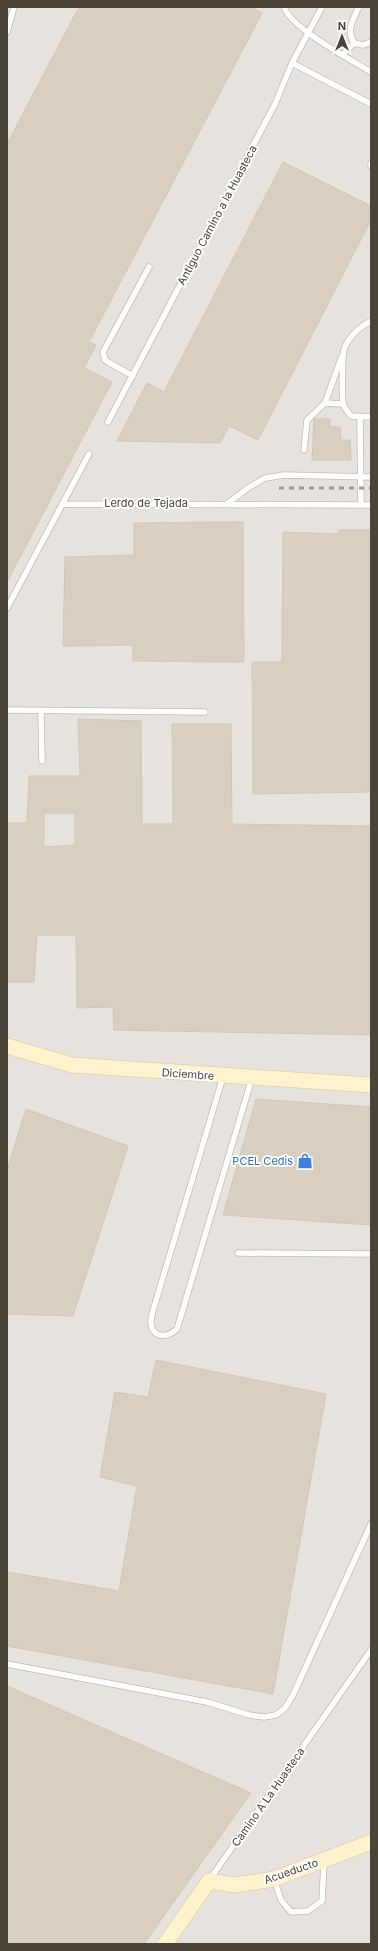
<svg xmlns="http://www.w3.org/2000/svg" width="378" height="1951" font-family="Inter,sans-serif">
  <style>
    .industrial { fill: #e6e2dd }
    .building { fill: #d8cfc1; stroke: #d3c7b4; fill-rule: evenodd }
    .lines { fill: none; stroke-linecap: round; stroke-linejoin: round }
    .lane-casing { stroke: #c2bbae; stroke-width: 7 }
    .secondary-casing { stroke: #d6c79b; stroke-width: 16 }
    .lane { stroke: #fff; stroke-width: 5.5 }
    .secondary { stroke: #fff3cd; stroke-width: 15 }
    .rail { stroke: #9a9a9a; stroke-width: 3; stroke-dasharray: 5 5; stroke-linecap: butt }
    .labels { text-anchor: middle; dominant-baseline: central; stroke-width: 4; stroke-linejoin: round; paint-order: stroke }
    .street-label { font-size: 11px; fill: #4b4439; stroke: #fff }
    .shop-label { font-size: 11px; fill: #366cbe; stroke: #fff; text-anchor: end }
  </style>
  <rect width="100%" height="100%" fill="#f6f3ec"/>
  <path class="industrial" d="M7,7H371V1944H7Z"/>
  <path class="building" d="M79,7H250L262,13L89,342L96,345L84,368L112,382L7,582V144Z
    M283,162L371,206V220L258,440L229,426L220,443L117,441L147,383L164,392Z
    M314,419H330V427H340L341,440H350L351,460H312Z
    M243,522L244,662L133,661V645L63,646L65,557L134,555V523Z
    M339,530H371V792L253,794L252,662H282L283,532L339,534Z
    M78,719L141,721L142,824H173L172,724H231L232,824L371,826V1035L114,1030L113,1007L77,1008L76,935H37L34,982H7V823H27L29,776H80ZM44,813H75V845L44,847Z
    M256,1099L371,1107V1225L223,1215Z
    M26,1109L128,1146L73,1316L7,1314V1170Z
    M156,1360L326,1394L273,1694L7,1646V1572L119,1591L137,1486L100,1477L115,1392L148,1397Z
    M7,1686L251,1793L144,1944H7Z"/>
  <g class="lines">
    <defs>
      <path id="lane" d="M284,7C291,28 351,60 371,72
        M359,7C353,19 346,30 354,43L363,45L371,42
        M7,32L14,7
        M343,54L354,43
        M292,63L371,104
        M371,164V166
        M371,321C360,327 348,337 344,350C342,356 342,394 343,403C344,408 348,412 351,416L371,417
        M133,376L108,362L105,360L103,352L149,267
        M325,403L343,404
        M360,418L361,505
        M108,422L275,104L292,63L322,7
        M304,450L307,420L325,403L342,356
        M228,503L248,488L265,478L284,475L371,477
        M63,504L371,505
        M7,608L89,454
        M7,710L205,712
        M41,711L42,761
        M223,1077L152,1314C147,1334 162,1342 177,1329L252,1078
        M238,1253L371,1254
        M7,1664L207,1702L249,1715L264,1717L276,1715L285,1708L293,1695L371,1524
        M210,1879L371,1650
        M274,1879L281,1900L291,1912L308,1911L322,1901L324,1862"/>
      <path id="secondary" d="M7,1046L72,1065L371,1085
        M165,1944L209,1881L235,1885L274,1879L371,1842"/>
    </defs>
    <use href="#lane" class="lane-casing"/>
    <use href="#secondary" class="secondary-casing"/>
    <use href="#lane" class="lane"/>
    <use href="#secondary" class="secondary"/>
    <path class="rail" d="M279,488H371"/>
  </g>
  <defs>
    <symbol id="shop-bare" viewBox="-9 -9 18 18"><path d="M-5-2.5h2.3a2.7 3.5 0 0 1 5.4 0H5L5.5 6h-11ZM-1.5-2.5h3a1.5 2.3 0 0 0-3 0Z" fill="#3f7fe0" stroke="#fff" stroke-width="2.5" paint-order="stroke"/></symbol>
  </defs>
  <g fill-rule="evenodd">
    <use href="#shop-bare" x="294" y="1150" width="22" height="22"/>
  </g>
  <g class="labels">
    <g class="street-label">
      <text transform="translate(217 215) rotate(-62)">Antiguo Camino a la Huasteca</text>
      <text x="146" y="503">Lerdo de Tejada</text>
      <text transform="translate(188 1074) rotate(4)">Diciembre</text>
      <text transform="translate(268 1797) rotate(-55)">Camino A La Huasteca</text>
      <text transform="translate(291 1871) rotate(-19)">Acueducto</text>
    </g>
    <g class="shop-label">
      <text x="293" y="1161">PCEL Cedis</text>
    </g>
  </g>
  <rect width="378" height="1951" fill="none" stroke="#4b4439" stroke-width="16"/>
  <g transform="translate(342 36)" stroke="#ffffff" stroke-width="3" paint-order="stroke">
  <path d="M0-3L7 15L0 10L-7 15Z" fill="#4b4439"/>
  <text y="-6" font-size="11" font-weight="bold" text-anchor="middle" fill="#4b4439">N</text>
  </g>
</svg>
